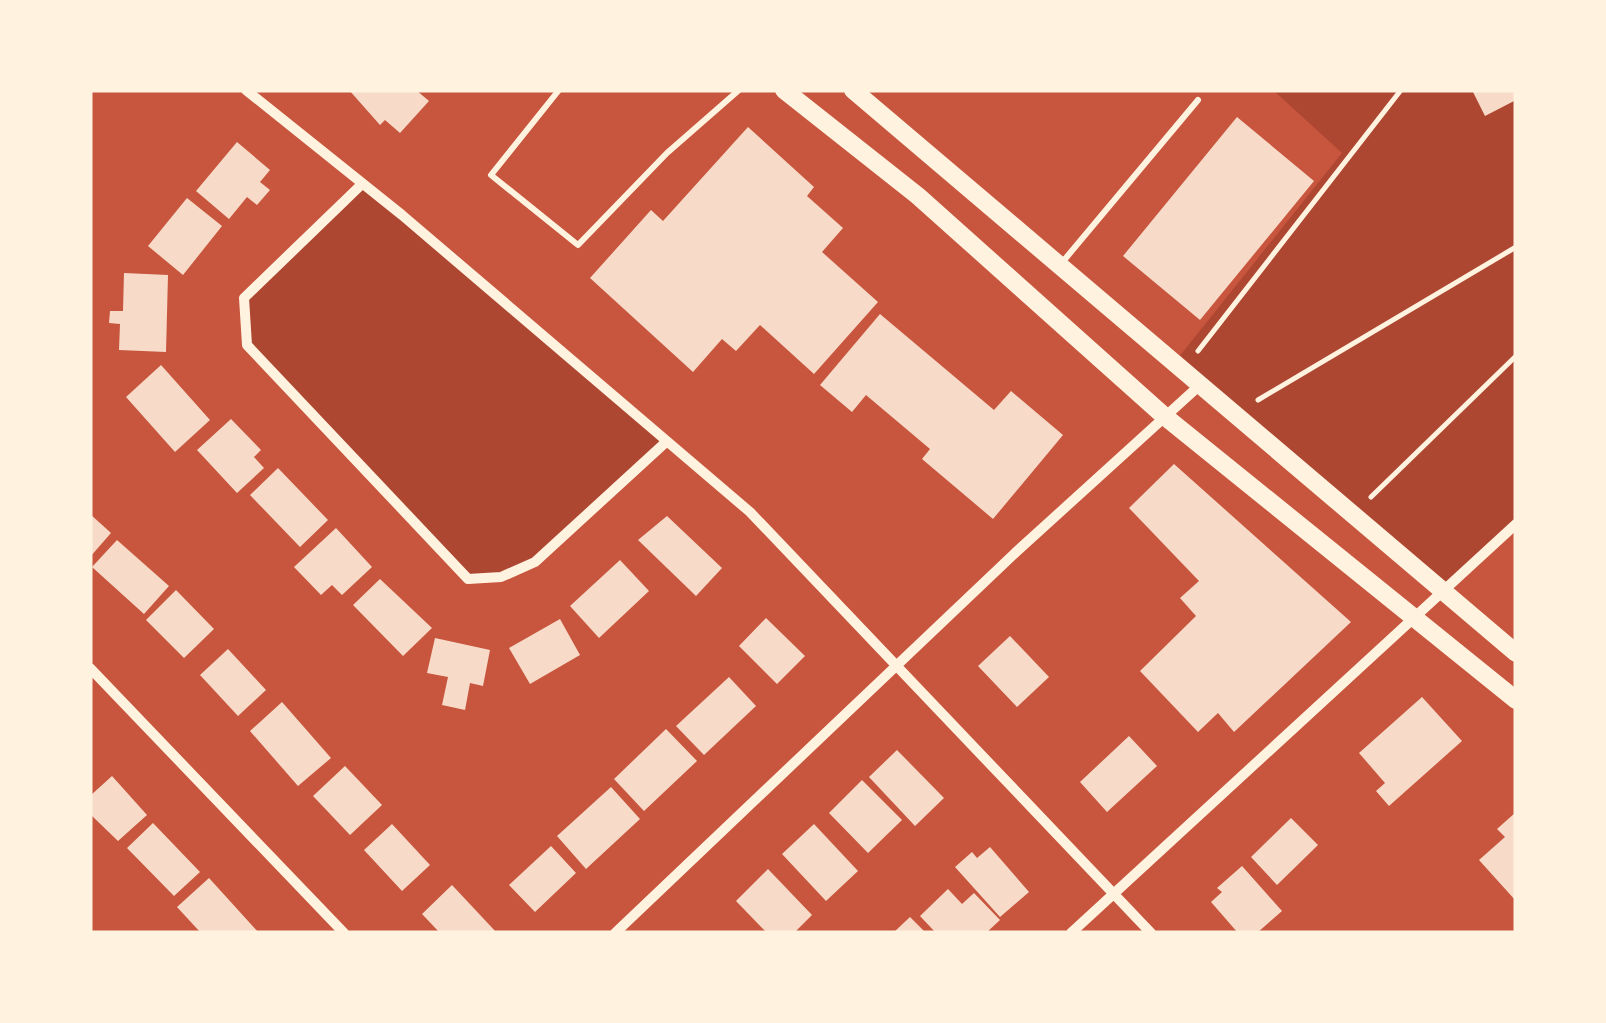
<svg xmlns="http://www.w3.org/2000/svg" width="1606" height="1023" font-family="'Alegreya Sans',sans-serif">
  <style>
    .green { fill: #ae4732 }
    .building { fill: #f7dbc8 }
    .lines { fill: none; stroke-linecap: round; stroke-linejoin: round }
    .path { stroke: #fff3e0; stroke-width: 5 }
    .service { stroke: #fff3e0; stroke-width: 6 }
    .minor { stroke: #fff3e0; stroke-width: 10 }
    .secondary { stroke: #fff3e0; stroke-width: 18 }
  </style>
  <rect width="100%" height="100%" fill="#c8553d"/>
  <path class="green" d="M1273,90H1516V524L1444,593L1174,363L1342,153Z
    M362,184L666,442L535,562L501,577L468,579L247,345L244,298Z"/>
  <path class="building" d="M349,90H416L429,101L400,133L385,120L380,125Z
    M1472,90H1516V100L1485,116Z
    M1237,117L1314,181L1200,320L1123,256Z
    M748,127L814,187L807,196L843,228L822,252L878,302L814,374L760,325L736,351L722,339L693,372L590,278L651,210L663,221Z
    M237,142L270,170L260,182L270,190L257,205L247,197L229,219L196,191Z
    M187,198L222,226L183,275L148,246Z
    M124,273L168,275L166,352L119,350L120,324L109,323L110,311H123Z
    M880,314L994,410L1011,391L1063,435L993,519L922,459L930,449L866,395L852,412L820,385Z
    M161,365L210,420L175,452L126,397Z
    M231,419L261,450L254,457L264,468L237,493L197,450Z
    M1174,464L1351,622L1234,732L1218,713L1198,732L1140,671L1196,616L1180,598L1199,581L1129,508Z
    M278,468L328,520L300,547L250,495Z
    M90,514L111,533L90,557Z
    M667,516L722,568L696,596L638,540Z
    M336,528L372,567L342,595L332,585L321,595L294,567Z
    M117,540L169,586L144,614L92,567Z
    M620,560L649,591L599,638L570,606Z
    M380,579L432,628L403,656L353,605Z
    M176,590L214,629L184,658L146,620Z
    M766,618L805,656L777,684L739,646Z
    M560,619L580,655L530,684L509,648Z
    M1010,636L1049,677L1017,707L978,666Z
    M435,638L490,650L483,686L470,683L465,710L442,705L448,677L427,673Z
    M228,649L266,690L238,716L200,675Z
    M729,677L756,706L704,755L676,726Z
    M1422,697L1462,741L1389,806L1376,791L1385,783L1359,753Z
    M282,702L331,758L298,786L250,731Z
    M666,729L697,761L644,811L614,779Z
    M1129,736L1157,766L1107,812L1080,782Z
    M897,750L944,798L915,826L869,777Z
    M345,766L382,805L350,835L313,796Z
    M112,776L147,815L118,841L90,814V796Z
    M862,780L902,820L868,853L829,813Z
    M611,787L640,819L586,869L557,836Z
    M1516,812V901L1479,860L1505,837L1497,829Z
    M1291,818L1318,845L1277,885L1251,857Z
    M153,823L200,872L174,896L127,848Z
    M392,824L430,865L402,891L364,850Z
    M814,824L858,871L826,901L782,854Z
    M551,846L576,873L535,912L509,885Z
    M990,847L1029,892L1000,917L955,867L972,852L977,858Z
    M1242,866L1282,911L1257,933H1238L1211,902L1222,892L1217,888Z
    M768,869L812,915L794,933H767L736,901Z
    M209,878L259,933H201L177,907Z
    M452,885L497,933H440L422,914Z
    M948,889L962,904L974,893L1000,920L986,933H936L920,916Z
    M910,917L926,933H893Z"/>
  <g class="lines">
    <path class="path" d="M1198,351L1401,90
      M1258,400L1516,247
      M1371,497L1516,356"/>
    <path class="service" d="M559,90L491,175L578,245L667,153L739,90
      M1060,265L1198,100"/>
    <path class="minor" d="M246,90L402,215L750,512L1151,933
      M362,184L244,298L247,345L468,579L501,577L535,562L666,442
      M90,668L344,933
      M615,933L1015,553L1200,385
      M1071,933L1516,524"/>
    <path class="secondary" d="M784,90L918,196L1163,415L1516,700
      M853,90L1516,653"/>
  </g>
  <rect width="1606" height="1023" fill="none" stroke="#fff3e0" stroke-width="185"/>
</svg>
